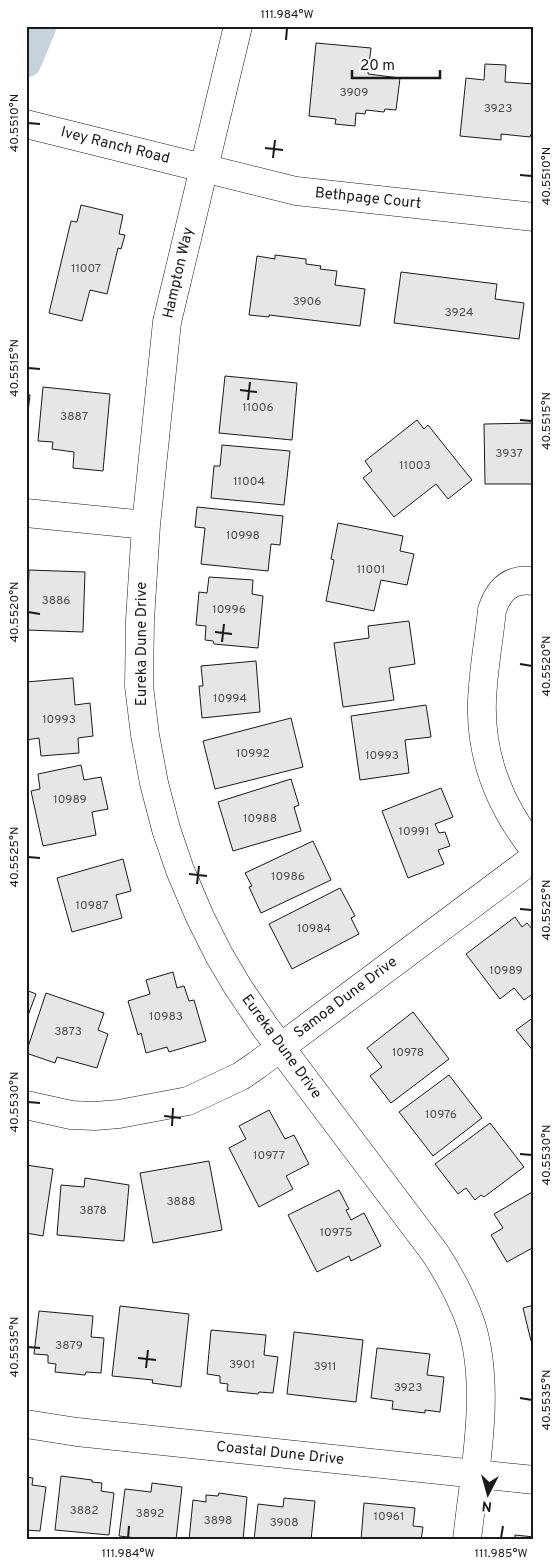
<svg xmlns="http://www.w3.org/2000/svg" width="560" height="1566" font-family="Overpass,sans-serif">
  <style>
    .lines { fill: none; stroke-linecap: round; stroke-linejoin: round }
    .canal { stroke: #c6d2dc; stroke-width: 31 }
    .building { fill: #e6e6e6; stroke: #1a1a1a }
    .minor-casing { stroke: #1a1a1a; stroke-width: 29 }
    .minor { stroke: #fff; stroke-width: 28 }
    .ticks { fill: none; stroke: #1a1a1a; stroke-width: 2 }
    .labels { text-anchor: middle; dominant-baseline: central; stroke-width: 4; stroke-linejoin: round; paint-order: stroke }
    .number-label { font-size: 12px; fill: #4d4d4d }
    .street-label { font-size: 15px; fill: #1a1a1a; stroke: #fff }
    .neatline { fill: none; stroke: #1a1a1a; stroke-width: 2 }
    .ticks-label { font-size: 12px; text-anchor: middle; fill: #1a1a1a }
  </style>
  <rect width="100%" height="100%" fill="#fff"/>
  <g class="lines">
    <path class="canal" d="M26,62L41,26"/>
  </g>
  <path class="building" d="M316,43L371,48L368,74L400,78L396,110L385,109L384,112L366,110L365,114L356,113L355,126L335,124L336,119L309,116Z
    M485,64L506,65L505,82L534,84V134H531L530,137L501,134V140L460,136L466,78L484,80Z
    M81,205L123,215L119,234L125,235L121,249L118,248L107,294L90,290L82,321L49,313L71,221L77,222Z
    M275,255L306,259V264L321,266L320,269L337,271L335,285L365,289L360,326L269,315V317L249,315L257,256L275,259Z
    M401,272L497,284L495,299L524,303L519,339L394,323Z
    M225,376L297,383L292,440L219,433Z
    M43,387L110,394L103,471L73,468L74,452L52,449L53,442L38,441Z
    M26,394L30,395L26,429Z
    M417,420L424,429L428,425L472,480L448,499L436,484L394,517L363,478L372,471L365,461Z
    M534,423V484H485L484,424Z
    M222,445L290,451L284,505L211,498L214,466H220Z
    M197,507L283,516L280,545L271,544L268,571L201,564L205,528L195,527Z
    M338,523L403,536L400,551L414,554L407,585L381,580L374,611L326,601L334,560L331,559Z
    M29,570L85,572L83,632L27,630Z
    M209,577L253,580L252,594L263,596L258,648L214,644L213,641L205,640L206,626L196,625L199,592L207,593Z
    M409,621L415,664L389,668L394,700L343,707L334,643L369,638L368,626Z
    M256,661L260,712L202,718L199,686H203L201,666Z
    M73,678L75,705L90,703L93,736L78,738L79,753L41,756L39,738L26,740V682Z
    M426,705L431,737L405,740L409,773L360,780L351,716Z
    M291,718L303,767L215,789L203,741Z
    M81,765L84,780L101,777L108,809L92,812L96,835L43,846L31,791L40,789L38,774Z
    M291,779L299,805L294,807L301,831L233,851L218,802Z
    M441,788L453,817L435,824L439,833L445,832L450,846L438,850L444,864L408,878L382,811Z
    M313,841L331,880L261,913L249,887L252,886L245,873Z
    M123,859L131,891L116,895L122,918L72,932L57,878Z
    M340,888L355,916L351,918L359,934L292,969L269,924Z
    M515,917L522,927L527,923L534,931V937L531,939L534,942V993L524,1000L514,988L500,999L466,954Z
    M173,972L177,988L184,986L189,1001L194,1000L206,1041L169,1052L167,1047L146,1053L141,1033L138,1035L128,1001L150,994L146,980Z
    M26,990L36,994L26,1021Z
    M46,993L104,1013L98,1030L108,1034L97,1068L57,1057L55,1063L26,1053Z
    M413,1012L449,1059L391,1103L370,1076L382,1067L367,1048Z
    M534,1017V1052L516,1030Z
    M449,1075L482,1118L433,1156L399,1112Z
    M269,1110L285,1139L294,1135L309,1164L286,1176L293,1189L259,1207L229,1148L246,1139L239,1126Z
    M490,1123L524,1167L484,1197L481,1195L475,1200L466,1188L458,1194L435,1164Z
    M209,1161L222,1230L153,1243L140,1173Z
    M26,1165L53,1169L43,1236L26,1233Z
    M85,1178L129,1185L124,1241L57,1235L61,1185L84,1187Z
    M339,1190L349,1209L346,1210L351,1220L364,1213L381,1246L351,1261L349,1256L317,1272L288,1215Z
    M534,1191V1247L507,1262L491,1235L503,1228L494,1214Z
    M534,1305V1341H531L523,1308Z
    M120,1306L189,1314L181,1387L152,1383L153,1380L112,1376Z
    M39,1311L93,1316L91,1337L104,1338L101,1373L86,1372L85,1375L55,1372L56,1364L48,1363V1355L34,1354Z
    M211,1330L266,1335L264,1355L278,1357L273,1393L259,1392L258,1394L227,1391L228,1384L220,1383V1376L207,1374Z
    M294,1332L363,1340L356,1402L287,1394Z
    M377,1348L430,1354L427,1375L444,1377L440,1412L425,1410V1413L392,1409L393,1401L371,1398Z
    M61,1476L92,1480V1482L102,1483L101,1491L114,1493L109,1535L55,1530Z
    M26,1477L33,1478L32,1485L46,1487L40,1531L26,1530Z
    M152,1483L182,1487L176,1540H154L119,1536L125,1489L151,1492Z
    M219,1493L247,1497L243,1540H189L193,1500L206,1502V1495L218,1496Z
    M284,1498L315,1501L311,1540H254L258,1504L283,1507Z
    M364,1503L415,1508L413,1526L423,1527L421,1540H361Z
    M515,1535L534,1537V1540H515Z"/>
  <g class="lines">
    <defs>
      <path id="minor" d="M238,26L167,322L146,525L140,620L139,686L145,735L154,783L166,829L180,870L200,917L219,955L238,987L265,1027L435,1253C450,1276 462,1298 471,1324C492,1389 474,1473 467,1540
        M26,124L296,191L534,217
        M26,513L146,525
        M534,581C511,578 499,589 492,610C489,640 483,671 482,701C480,757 500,806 534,849
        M26,1105L71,1115L95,1116L119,1114L188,1101L241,1076L257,1065L534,858
        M26,1424L77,1432L534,1480"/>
    </defs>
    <use href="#minor" class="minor-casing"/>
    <use href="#minor" class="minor"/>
  </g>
  <path class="ticks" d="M286,40L287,28M28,123L40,124M265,148L283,150M273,158L275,140M520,175L532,176M28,368L40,369M240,390L257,392M248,400L250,382M520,420L532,421M28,612L40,614M215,632L232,634M222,642L224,624M520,664L532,666M28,857L40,858M189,874L207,876M197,884L199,866M520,909L532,910M28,1102L40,1103M164,1116L181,1118M172,1126L173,1108M520,1154L532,1155M28,1347L40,1348M138,1358L156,1360M146,1368L148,1350M520,1398L532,1400M128,1538L129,1526M501,1538L503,1526"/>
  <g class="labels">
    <g class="number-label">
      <text x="354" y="93">3909</text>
      <text x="498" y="109">3923</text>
      <text x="86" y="269">11007</text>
      <text x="307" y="302">3906</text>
      <text x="459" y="313">3924</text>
      <text x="258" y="408">11006</text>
      <text x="74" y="417">3887</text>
      <text x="509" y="454">3937</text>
      <text x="415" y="466">11003</text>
      <text x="249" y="482">11004</text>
      <text x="243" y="536">10998</text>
      <text x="371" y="570">11001</text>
      <text x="56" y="601">3886</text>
      <text x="229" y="610">10996</text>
      <text x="230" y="699">10994</text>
      <text x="59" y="720">10993</text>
      <text x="253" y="754">10992</text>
      <text x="382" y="756">10993</text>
      <text x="70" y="800">10989</text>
      <text x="260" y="819">10988</text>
      <text x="414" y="832">10991</text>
      <text x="288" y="877">10986</text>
      <text x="92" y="906">10987</text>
      <text x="314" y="929">10984</text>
      <text x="506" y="971">10989</text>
      <text x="166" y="1017">10983</text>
      <text x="68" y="1032">3873</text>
      <text x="408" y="1053">10978</text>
      <text x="441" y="1115">10976</text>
      <text x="269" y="1156">10977</text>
      <text x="181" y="1202">3888</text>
      <text x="93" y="1211">3878</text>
      <text x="336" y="1233">10975</text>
      <text x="69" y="1346">3879</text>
      <text x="242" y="1365">3901</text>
      <text x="325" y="1367">3911</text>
      <text x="408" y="1388">3923</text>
      <text x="84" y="1511">3882</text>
      <text x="150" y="1514">3892</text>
      <text x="389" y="1517">10961</text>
      <text x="218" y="1521">3898</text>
      <text x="284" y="1523">3908</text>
    </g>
    <g class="street-label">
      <text transform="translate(115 146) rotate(14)">Ivey Ranch Road</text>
      <text transform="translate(368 199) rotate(6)">Bethpage Court</text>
      <text transform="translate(179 273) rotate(-77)">Hampton Way</text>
      <text transform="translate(142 644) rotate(-90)">Eureka Dune Drive</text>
      <text transform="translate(346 998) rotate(-37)">Samoa Dune Drive</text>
      <text transform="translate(281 1047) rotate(54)">Eureka Dune Drive</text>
      <text transform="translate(280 1454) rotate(6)">Coastal Dune Drive</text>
    </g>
  </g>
  <rect width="560" height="1566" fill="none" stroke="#ffffff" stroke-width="55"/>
  <g transform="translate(488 1494) rotate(186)" stroke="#ffffff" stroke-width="4" paint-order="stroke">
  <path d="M0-4L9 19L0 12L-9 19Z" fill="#1a1a1a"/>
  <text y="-8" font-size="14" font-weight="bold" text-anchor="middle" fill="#1a1a1a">N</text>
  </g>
  <path d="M352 70v8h88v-8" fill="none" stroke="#1a1a1a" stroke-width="2.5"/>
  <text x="360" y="70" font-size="15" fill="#1a1a1a" stroke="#ffffff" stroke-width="4" paint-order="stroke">20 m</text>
  <rect x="28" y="28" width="504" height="1510" class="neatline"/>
  <g class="ticks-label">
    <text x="287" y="18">111.984°W</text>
    <text transform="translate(14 123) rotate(-90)" y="4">40.5510°N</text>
    <text transform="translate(546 176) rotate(-90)" y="4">40.5510°N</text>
    <text transform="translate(14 368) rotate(-90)" y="4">40.5515°N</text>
    <text transform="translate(546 421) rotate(-90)" y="4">40.5515°N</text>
    <text transform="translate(14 612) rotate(-90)" y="4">40.5520°N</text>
    <text transform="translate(546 666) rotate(-90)" y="4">40.5520°N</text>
    <text transform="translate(14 857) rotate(-90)" y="4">40.5525°N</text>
    <text transform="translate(546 910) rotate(-90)" y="4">40.5525°N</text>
    <text transform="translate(14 1102) rotate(-90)" y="4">40.5530°N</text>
    <text transform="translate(546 1155) rotate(-90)" y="4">40.5530°N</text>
    <text transform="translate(14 1347) rotate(-90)" y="4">40.5535°N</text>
    <text transform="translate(546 1400) rotate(-90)" y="4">40.5535°N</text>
    <text x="128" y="1557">111.984°W</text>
    <text x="501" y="1557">111.985°W</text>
  </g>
</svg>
